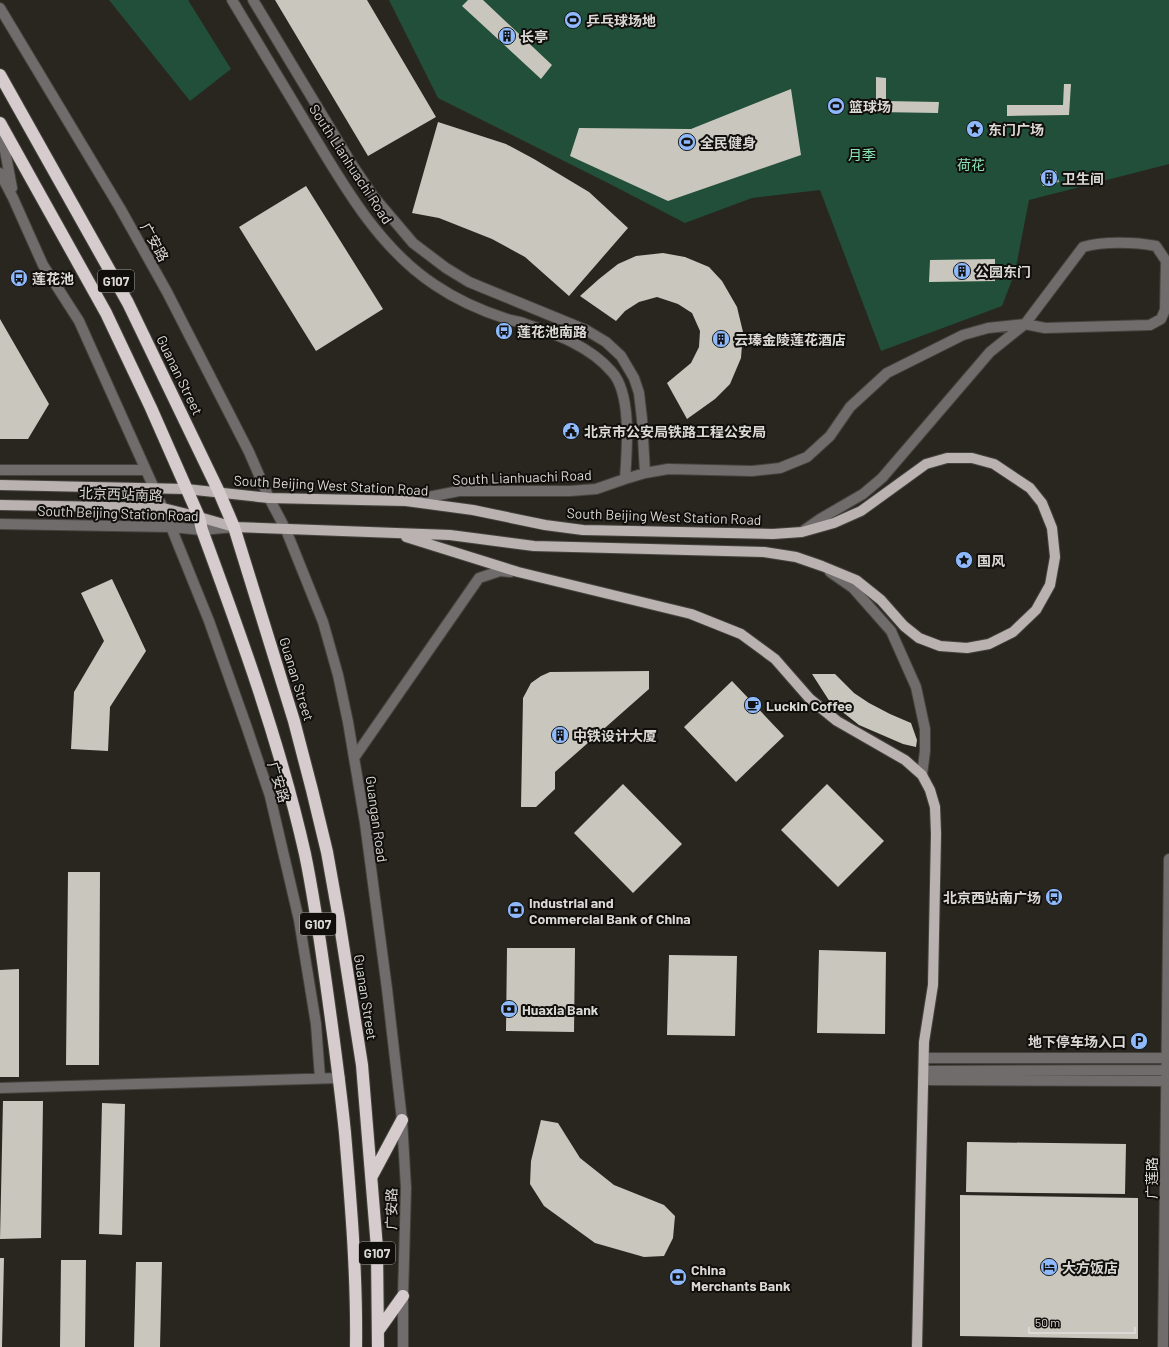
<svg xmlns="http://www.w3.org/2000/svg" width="1169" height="1347" font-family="Barlow,'Noto Sans SC',sans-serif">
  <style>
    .green { fill: #214f39 }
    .building { fill: #c9c6bd }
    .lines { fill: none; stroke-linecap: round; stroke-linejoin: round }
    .minor-casing { stroke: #45433d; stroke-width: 12 }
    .major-casing { stroke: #45433d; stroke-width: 12 }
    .highway-casing { stroke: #45433d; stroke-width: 14 }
    .minor { stroke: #706c6c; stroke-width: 10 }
    .major { stroke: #bab1b1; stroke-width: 10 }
    .highway { stroke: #d7cccd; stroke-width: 12 }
    .labels { text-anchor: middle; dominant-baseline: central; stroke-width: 4; stroke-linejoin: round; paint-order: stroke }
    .shield { fill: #110f0c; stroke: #9e9c99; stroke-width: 1 }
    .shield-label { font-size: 13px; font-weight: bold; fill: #dbd9d5 }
    .poi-label { font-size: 14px; font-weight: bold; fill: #dbd9d5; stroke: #110f0c; text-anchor: start }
    .park-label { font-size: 14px; fill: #89e4b6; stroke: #110f0c }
    .street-label { font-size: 14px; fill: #dbd9d5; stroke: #110f0c }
  </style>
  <rect width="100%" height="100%" fill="#292620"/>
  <path class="green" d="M109,0H188L231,69L190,101Z
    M389,0H1169V164L1029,200L1015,272L1002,306L881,351L820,190L752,198L685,223L606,182L438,98Z"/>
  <path class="building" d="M275,0H367L436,117L368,156Z
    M468,0H483L552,65L541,79L462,6Z
    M876,77L886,78V101L939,102L938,113L876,112Z
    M1064,84H1071L1069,115L1007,116V105H1063Z
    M791,89L801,155L668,201L570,156L579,128L691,129Z
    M438,122L506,144L534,159L589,192L628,228L569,296L525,257L492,239L439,218L412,213Z
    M1056,171L1059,182L1043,186L1040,174Z
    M306,186L383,309L316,351L239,227Z
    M663,253L685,257L709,267L722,281L737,307L743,332L741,358L730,384L715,399L687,419L667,383L691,363L699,347L700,331L692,313L678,304L657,297L639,302L625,311L616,321L580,296L599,279L618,264L636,256Z
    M995,259V281L929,282L930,260Z
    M0,319L49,404L28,439H0Z
    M112,579L146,651L110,707L108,751L71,749L74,692L104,641L81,593Z
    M649,671V689L555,772V789L536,807H521L523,698L531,683L541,676L550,672Z
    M812,674H835L854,693L869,703L890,714L911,723L917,740L916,747L903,744L859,725L830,702Z
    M732,681L784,736L736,782L684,727Z
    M623,784L682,844L633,893L574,833Z
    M827,784L884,841L838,887L781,830Z
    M68,872H100L99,1065H66Z
    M507,948H575L574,1032L506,1031Z
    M819,950L886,952L885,1034L817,1033Z
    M669,955L737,956L735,1036L667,1035Z
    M19,969V1077H0V970Z
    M3,1101H43L41,1238L0,1239Z
    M102,1103L125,1104L122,1235L99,1234Z
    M541,1120L558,1123L580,1158L614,1185L664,1205L675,1216L673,1238L664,1256L644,1257L595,1243L544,1206L530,1184L531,1161Z
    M967,1142L1126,1144L1125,1194L966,1192Z
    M960,1195L1138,1198V1339L960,1336Z
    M0,1258H4L2,1347H0Z
    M61,1260H86L85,1347H60Z
    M136,1262H162L160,1347H134Z"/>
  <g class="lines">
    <defs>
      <path id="minor" d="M232,0C257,41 281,82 306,123C341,181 377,247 435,285C457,300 482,311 507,319C512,321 518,321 523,323C555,334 589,345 612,372C632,394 627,450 625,479
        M253,0L353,166L374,197L413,243L446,268L469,282L586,330L606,342L621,356L634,378L639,393L642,419L645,473
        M0,8L120,208L167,292L249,452L269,498L286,530L323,622L338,675L348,722L365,823L387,989L402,1120L406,1188L403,1296V1347
        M1,129L12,188
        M0,173L13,198L43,265L79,321L154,488L171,527L209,621L246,725L270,796L299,920L316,1024L320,1078
        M0,470H145
        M408,501L459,491H570L596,489L625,479L645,473L668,469L752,471L780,468L807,457L830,436L850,407L887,373L963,335L988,328L1025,324L1045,328L1150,325L1161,319L1165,310L1166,261L1156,246C1136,242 1103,241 1083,247L1025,324L990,352L882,478L863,494L820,519L803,531
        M0,524L171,527L202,530L234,527
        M830,572L853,588L891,631L916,687L925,729V751L922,775
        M354,758L479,578L500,571L511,572
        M924,1058H1166
        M924,1071L1166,1070
        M923,1080L1166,1081
        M0,1088L340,1078
        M1163,1347C1166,1184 1166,1021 1169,859"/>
      <path id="major" d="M0,485L186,489L269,498L406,501L473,510L545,525L583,530L773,534L802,532L834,523L861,511L926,464L947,458H972L994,464L1030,488L1042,503L1052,528L1055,557L1050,585L1036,610L1013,632L989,644L967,648L940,646L919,638L904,626L881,600L856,580L822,566L796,557L764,552L534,546L450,535L234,527L199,517L163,508L0,505
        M406,537L518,572L691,614L741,634L775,659L810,699L837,721L905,760L922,775L930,790L935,807L936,834L933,985L924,1042L917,1347"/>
      <path id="highway" d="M0,75L128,303L219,492L234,527L294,721L312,790L327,852L339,919L362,1065L377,1248L378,1347
        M0,123L106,313L151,408L199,517L202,530C241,636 280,743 305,854C314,897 320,940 326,983C333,1033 340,1083 345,1133C351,1204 357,1276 356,1347
        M372,1176L402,1120
        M378,1331L403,1296"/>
    </defs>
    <use href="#minor" class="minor-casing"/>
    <use href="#major" class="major-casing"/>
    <use href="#highway" class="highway-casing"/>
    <use href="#minor" class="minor"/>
    <use href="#major" class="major"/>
    <use href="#highway" class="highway"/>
  </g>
  <defs>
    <symbol id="stadium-disc" viewBox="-11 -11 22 22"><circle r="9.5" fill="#8eb9fc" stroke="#110f0c"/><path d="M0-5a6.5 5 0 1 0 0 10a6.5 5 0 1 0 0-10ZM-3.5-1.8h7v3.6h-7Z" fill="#111"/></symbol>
    <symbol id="building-disc" viewBox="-11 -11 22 22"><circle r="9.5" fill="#8eb9fc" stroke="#110f0c"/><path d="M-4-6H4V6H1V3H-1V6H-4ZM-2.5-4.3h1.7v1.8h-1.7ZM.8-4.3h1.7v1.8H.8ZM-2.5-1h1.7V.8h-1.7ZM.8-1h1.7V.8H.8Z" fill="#111"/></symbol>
    <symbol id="sight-disc" viewBox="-11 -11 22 22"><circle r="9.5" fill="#8eb9fc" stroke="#110f0c"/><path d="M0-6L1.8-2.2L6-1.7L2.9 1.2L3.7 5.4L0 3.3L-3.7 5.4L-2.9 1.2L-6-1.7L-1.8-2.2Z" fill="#111"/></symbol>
    <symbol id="bus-disc" viewBox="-11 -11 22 22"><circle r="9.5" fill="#8eb9fc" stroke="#110f0c"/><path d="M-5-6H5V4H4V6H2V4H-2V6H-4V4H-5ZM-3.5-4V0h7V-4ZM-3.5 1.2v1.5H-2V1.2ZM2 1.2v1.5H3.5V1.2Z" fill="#111"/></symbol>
    <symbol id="civic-disc" viewBox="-11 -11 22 22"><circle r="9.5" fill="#8eb9fc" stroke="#110f0c"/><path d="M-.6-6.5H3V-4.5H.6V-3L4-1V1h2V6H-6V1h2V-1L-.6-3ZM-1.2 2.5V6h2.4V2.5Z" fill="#111"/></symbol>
    <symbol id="cafe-disc" viewBox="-11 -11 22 22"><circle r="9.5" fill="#8eb9fc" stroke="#110f0c"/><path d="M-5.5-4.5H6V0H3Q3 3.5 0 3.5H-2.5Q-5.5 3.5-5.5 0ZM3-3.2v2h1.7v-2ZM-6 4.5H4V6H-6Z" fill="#111"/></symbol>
    <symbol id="bank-disc" viewBox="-11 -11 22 22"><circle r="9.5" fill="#8eb9fc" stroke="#110f0c"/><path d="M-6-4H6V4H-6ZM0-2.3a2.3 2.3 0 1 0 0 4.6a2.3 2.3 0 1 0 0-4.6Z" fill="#111"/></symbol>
    <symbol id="parking-disc" viewBox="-11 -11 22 22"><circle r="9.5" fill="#8eb9fc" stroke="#110f0c"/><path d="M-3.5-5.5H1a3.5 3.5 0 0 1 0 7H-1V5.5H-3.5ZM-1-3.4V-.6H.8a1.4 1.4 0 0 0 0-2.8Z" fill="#111"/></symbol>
    <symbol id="hotel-disc" viewBox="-11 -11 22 22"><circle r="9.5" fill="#8eb9fc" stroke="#110f0c"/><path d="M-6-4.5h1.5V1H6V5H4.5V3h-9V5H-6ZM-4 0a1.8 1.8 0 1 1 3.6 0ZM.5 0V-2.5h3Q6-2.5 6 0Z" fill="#111"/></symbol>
  </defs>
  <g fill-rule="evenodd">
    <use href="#stadium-disc" x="563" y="10" width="20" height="20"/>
    <use href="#building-disc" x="497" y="26" width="20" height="20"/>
    <use href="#stadium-disc" x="826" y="96" width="20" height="20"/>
    <use href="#sight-disc" x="965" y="119" width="20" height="20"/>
    <use href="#stadium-disc" x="677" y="132" width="20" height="20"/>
    <use href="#building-disc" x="1039" y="168" width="20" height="20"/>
    <use href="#building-disc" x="952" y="261" width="20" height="20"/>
    <use href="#bus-disc" x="9" y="268" width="20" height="20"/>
    <use href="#bus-disc" x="494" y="321" width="20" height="20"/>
    <use href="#building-disc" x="711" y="329" width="20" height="20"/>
    <use href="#civic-disc" x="561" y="421" width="20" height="20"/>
    <use href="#sight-disc" x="954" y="550" width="20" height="20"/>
    <use href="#cafe-disc" x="743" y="695" width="20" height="20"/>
    <use href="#building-disc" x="550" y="725" width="20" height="20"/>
    <use href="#bus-disc" x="1044" y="887" width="20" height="20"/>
    <use href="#bank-disc" x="506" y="900" width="20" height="20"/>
    <use href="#bank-disc" x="499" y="999" width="20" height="20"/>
    <use href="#parking-disc" x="1129" y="1031" width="20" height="20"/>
    <use href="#hotel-disc" x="1039" y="1257" width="20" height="20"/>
    <use href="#bank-disc" x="668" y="1267" width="20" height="20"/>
  </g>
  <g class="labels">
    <g class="shield">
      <rect x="98" y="270" width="36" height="22" rx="3"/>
      <rect x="300" y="913" width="36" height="22" rx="3"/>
      <rect x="359" y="1242" width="36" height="22" rx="3"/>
    </g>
    <g class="shield-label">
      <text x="116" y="281">G107</text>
      <text x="318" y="924">G107</text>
      <text x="377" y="1253">G107</text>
    </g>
    <g class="poi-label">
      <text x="586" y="20">乒乓球场地</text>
      <text x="520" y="36">长亭</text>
      <text x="849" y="106">篮球场</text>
      <text x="988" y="129">东门广场</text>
      <text x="700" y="142">全民健身</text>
      <text x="1062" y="178">卫生间</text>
      <text x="975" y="271">公园东门</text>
      <text x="32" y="278">莲花池</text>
      <text x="517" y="331">莲花池南路</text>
      <text x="734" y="339">云瑧金陵莲花酒店</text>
      <text x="584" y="431">北京市公安局铁路工程公安局</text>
      <text x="977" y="560">国风</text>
      <text x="766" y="705">Luckin Coffee</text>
      <text x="573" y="735">中铁设计大厦</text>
      <text x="1041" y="897" text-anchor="end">北京西站南广场</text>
      <text x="529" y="902">Industrial and<tspan x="529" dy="16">Commercial Bank of China</tspan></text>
      <text x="522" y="1009">Huaxia Bank</text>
      <text x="1126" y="1041" text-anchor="end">地下停车场入口</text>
      <text x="1062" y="1267">大方饭店</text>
      <text x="691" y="1269">China<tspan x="691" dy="16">Merchants Bank</tspan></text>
    </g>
    <g class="park-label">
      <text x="862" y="154">月季</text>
      <text x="971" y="164">荷花</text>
    </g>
    <g class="street-label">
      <text transform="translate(351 164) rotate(57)">South Lianhuachi Road</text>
      <text transform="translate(155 242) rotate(61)">广安路</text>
      <text transform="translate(180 375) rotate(64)">Guanan Street</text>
      <text transform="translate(522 477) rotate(-2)">South Lianhuachi Road</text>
      <text transform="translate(331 485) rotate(3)">South Beijing West Station Road</text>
      <text transform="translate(121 494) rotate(2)">北京西站南路</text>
      <text transform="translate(118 513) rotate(2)">South Beijing Station Road</text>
      <text transform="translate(664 516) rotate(2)">South Beijing West Station Road</text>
      <text transform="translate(297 679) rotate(73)">Guanan Street</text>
      <text transform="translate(279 782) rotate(73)">广安路</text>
      <text transform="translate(377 819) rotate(82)">Guangan Road</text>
      <text transform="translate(366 997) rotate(81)">Guanan Street</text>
      <text transform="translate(1151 1178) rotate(-90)">广莲路</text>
      <text transform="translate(391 1209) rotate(-89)">广安路</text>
    </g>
  </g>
  <path d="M1029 1327v6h106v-6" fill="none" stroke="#dbd9d5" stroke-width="2"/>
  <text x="1035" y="1327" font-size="12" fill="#dbd9d5" stroke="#110f0c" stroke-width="3" paint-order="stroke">50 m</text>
</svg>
